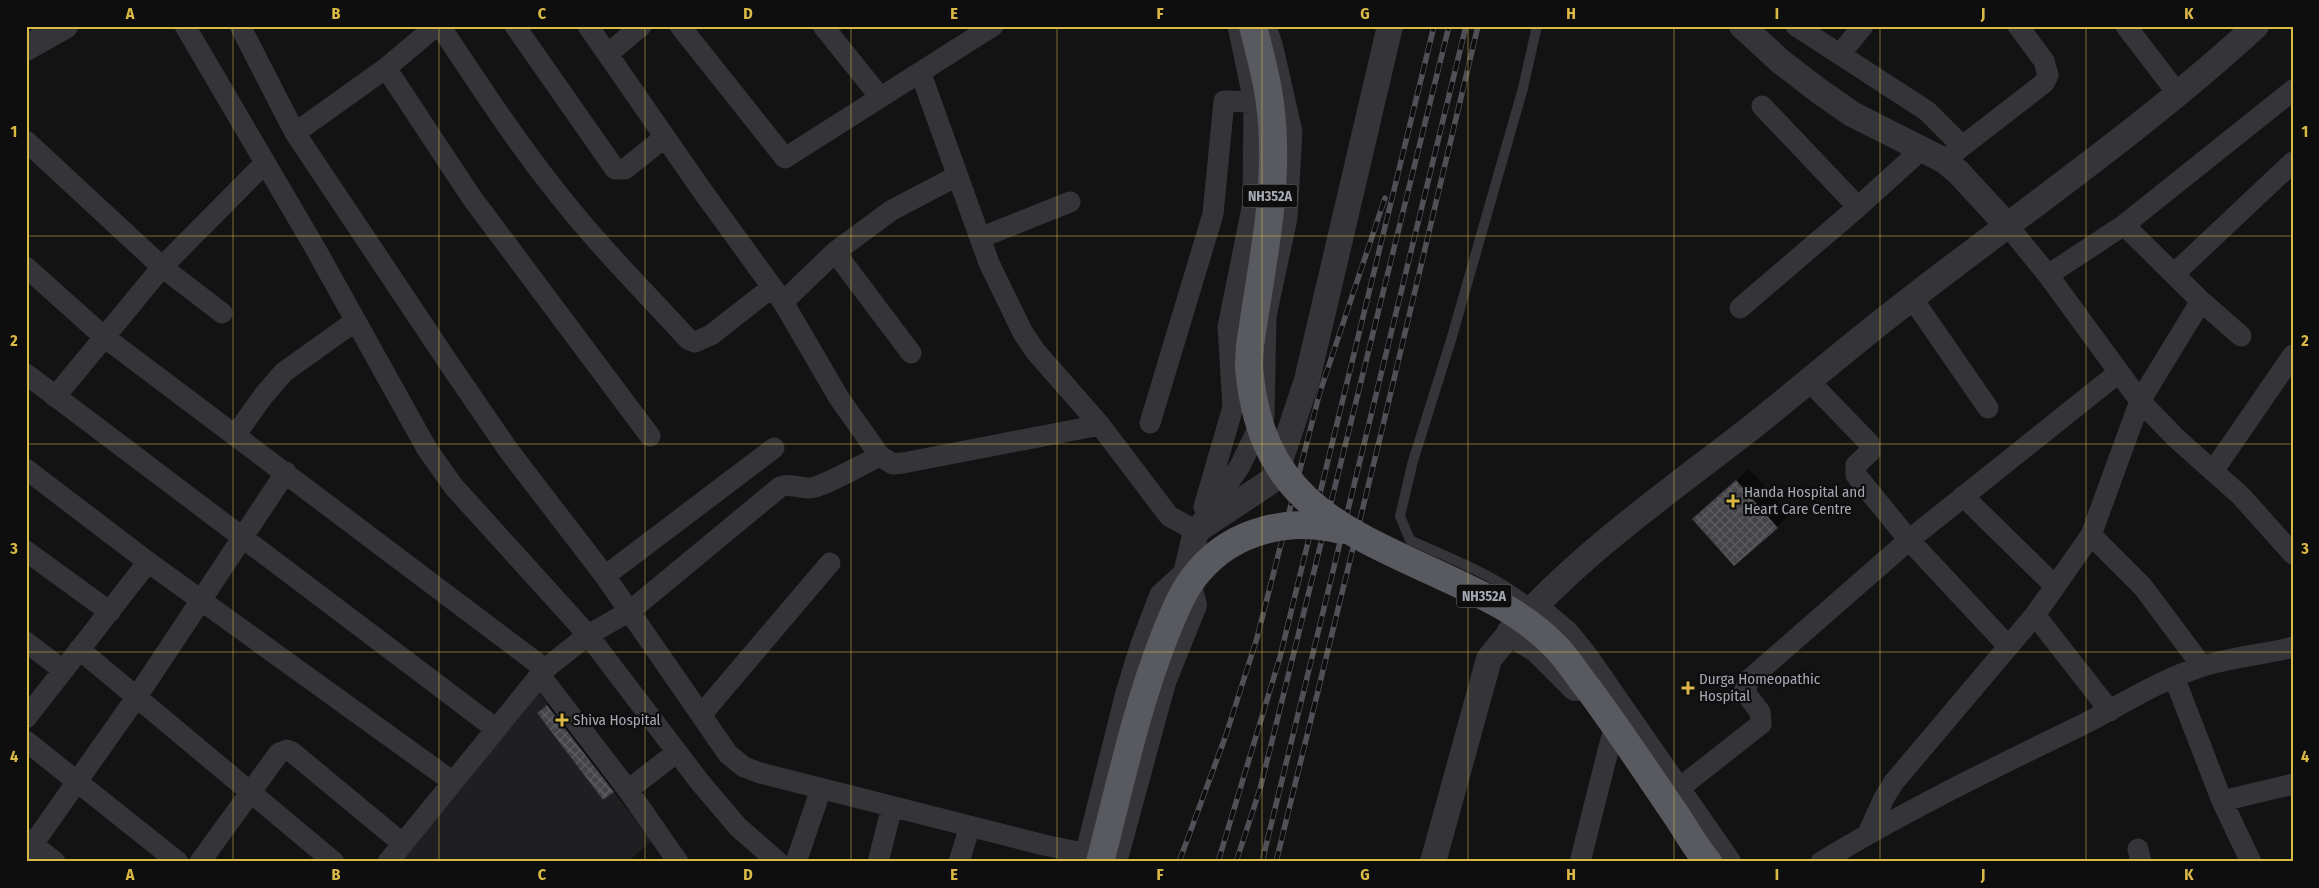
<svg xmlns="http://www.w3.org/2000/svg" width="2319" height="888" font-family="'Fira Sans Condensed',sans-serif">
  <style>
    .built { fill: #1f1f21 }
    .shadow { fill: #0007 }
    .building { fill: url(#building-cross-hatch); stroke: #2e2d30 }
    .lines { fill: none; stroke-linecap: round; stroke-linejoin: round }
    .service { stroke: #353539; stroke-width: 10 }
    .minor { stroke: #353539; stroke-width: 21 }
    .tertiary { stroke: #353539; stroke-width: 26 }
    .trunk { stroke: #595a60; stroke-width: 28 }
    .rail-casing { stroke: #505156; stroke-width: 5.5 }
    .rail { stroke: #0e0e0f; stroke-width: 4; stroke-dasharray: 11; stroke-linecap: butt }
    .trunk-bridge { stroke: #595a60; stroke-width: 28 }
    .grid { fill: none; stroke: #dab945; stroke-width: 1; stroke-opacity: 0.55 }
    .poi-dot { fill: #dab945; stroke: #0e0e0f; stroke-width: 2 }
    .labels { text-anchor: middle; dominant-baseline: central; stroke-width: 4.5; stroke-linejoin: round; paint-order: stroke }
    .shield { fill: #0e0e0f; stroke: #787a82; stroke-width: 1 }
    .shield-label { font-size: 14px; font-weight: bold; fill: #a6a9b3 }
    .poi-label { font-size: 15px; fill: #a6a9b3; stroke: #0e0e0f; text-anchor: start }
    .neatline { fill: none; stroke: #dab945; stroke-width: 2 }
    .grid-label { font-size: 16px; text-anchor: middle; font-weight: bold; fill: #dab945 }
  </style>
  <defs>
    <pattern id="building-cross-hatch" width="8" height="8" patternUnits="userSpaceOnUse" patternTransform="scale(1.25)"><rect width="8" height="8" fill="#454549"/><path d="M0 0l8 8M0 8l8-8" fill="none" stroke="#5d5d61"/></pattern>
  </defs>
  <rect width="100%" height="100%" fill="#131314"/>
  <path class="built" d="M535,688L651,841L631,859L632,862H397Z"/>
  <path class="shadow" d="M1749,469L1789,514L1777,527L1694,519Z
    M551,700L625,778L613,791L539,713Z"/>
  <path class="building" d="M1736,480L1778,528L1734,566L1692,519Z
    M547,705L614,792L603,800L537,713Z"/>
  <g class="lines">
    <path class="service" d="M1534,607C1498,576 1453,560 1410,540L1400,516L1413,461L1451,340L1523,88L1537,26"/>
    <path class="minor" d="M185,26L314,246L427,449L454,487L588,635L699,781L738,827L778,862
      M240,26L295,133L450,365L509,451L605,576L728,754L744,767L760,773L1044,845L1088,854
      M440,26C478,83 515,140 558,194C598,245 644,291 688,339L695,342L711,335L771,288
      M515,26L615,169H625L665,137
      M588,26L701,189L783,302L839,398L880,456L893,464L903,463L1100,425
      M680,26L785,158L993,26
      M823,26L880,97
      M1796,26L1927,111L1961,145
      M2126,26L2178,94
      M608,54L641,26
      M1840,54L1863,26
      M386,68L472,198L650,436
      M921,74L989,263L1023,333L1036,352L1100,425L1169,516L1196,531
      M1762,106L1858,207
      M295,133L386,68L436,26
      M26,141L162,267L222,313
      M1951,155L2044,83L2048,75L2044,61L2018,26
      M2124,225L2201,301L2241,336
      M2008,226L2048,275L2140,401L2177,439L2241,496L2293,554
      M982,237L1070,202
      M835,252L911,353
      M26,267L103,336L545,669
      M2174,274L2293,162
      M2048,275L2124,225L2293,90
      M1912,298L1988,408
      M783,302L835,252L892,210L957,176
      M1740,308L1858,207L1921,150
      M26,374L496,729
      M1810,382L1869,443L1870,452L1856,465V475L1909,540L2008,646
      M55,397L162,267L265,163
      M1150,423L1213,214L1224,101L1254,102
      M236,434L264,395L284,372L354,322
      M26,469L148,562L453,782
      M2213,471L2293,355
      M1963,496L2055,586
      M1204,507L1233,407L1228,327L1253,203L1254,102L1238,26
      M1198,527L1240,466L1264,416L1266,316L1287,218L1292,132L1273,48L1266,26
      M2091,535L2143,587L2202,666
      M26,551L110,612
      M605,576L774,448
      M2035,615L2110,711
      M26,642L63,670
      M79,649L334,862
      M539,674L628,790L678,862
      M2174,677L2222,801L2251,862
      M701,715L830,563
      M26,718L148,562
      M26,741L178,862
      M628,790L677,752
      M1677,790L1761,724L1760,712L1744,691L1750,679L1909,540L2118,373
      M2222,801L2293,784
      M1868,833L1884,798L1894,782L2035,615L2091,535L2140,401L2201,301
      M26,839L55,862
      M2138,849L2141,862
      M26,854L136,698L286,472
      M200,862L279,753L287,750L292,752L403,844
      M388,862L545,669L588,635L630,611L780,487C793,482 802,491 815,487C837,480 858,466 880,456
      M796,862L821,789
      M878,862L892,807
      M959,862L970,826
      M1580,862L1611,739
      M1821,862C1905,811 1993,768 2082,725C2121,705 2158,681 2200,667C2230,657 2263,655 2293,647"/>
    <path class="tertiary" d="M1742,26L1780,61L1819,91L1852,114L1945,161L1958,172L2008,226
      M26,48L65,26
      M1535,607L1566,633L1584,655L1728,862
      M1509,633L1537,650L1575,688
      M1086,862L1129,691L1143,646L1162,596L1186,574
      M1114,862L1163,682L1194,605L1186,574L1196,531L1274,479L1307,380L1390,26
      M1433,862L1489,659C1559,568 1657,501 1747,431C1798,391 1847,348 1899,308C2018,215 2144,129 2256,26"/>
    <path class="trunk" d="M1249,366L1250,346C1260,273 1278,197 1272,123C1270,90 1261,58 1253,26"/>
    <defs>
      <path id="rail" d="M1179,862L1226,735L1257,638L1319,395L1385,198
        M1218,862L1280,657L1434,26
        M1236,862L1260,789L1274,733L1449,26
        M1262,862L1466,26
        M1276,862L1379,442L1478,26"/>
    </defs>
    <use href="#rail" class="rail-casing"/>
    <use href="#rail" class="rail"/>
    <path class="trunk-bridge" d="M1249,366C1260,509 1353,533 1463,586C1497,602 1529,619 1555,646C1568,659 1578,676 1590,691C1619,730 1646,771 1674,812C1685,828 1695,847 1708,862
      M1100,862C1120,786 1136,708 1165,635C1174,613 1183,589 1199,571C1234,530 1290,517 1341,530"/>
  </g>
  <path class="grid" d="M233,26V862M439,26V862M645,26V862M851,26V862M1057,26V862M1262,26V862M1468,26V862M1674,26V862M1880,26V862M2086,26V862M26,236H2293M26,444H2293M26,652H2293"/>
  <g class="poi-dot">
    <path d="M1730.5 493.5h5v5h5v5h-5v5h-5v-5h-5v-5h5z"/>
    <path d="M1685.5 680.5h5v5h5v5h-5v5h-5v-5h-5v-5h5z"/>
    <path d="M559.5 712.5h5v5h5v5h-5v5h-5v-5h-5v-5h5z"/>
  </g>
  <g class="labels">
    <g class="shield">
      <rect x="1242.5" y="184.5" width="55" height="23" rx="4"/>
      <rect x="1456.5" y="584.5" width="55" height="23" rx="4"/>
    </g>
    <g class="shield-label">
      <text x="1270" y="196">NH352A</text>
      <text x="1484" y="596">NH352A</text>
    </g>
    <g class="poi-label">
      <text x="1744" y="492">Handa Hospital and<tspan x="1744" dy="17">Heart Care Centre</tspan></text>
      <text x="1699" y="679">Durga Homeopathic<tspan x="1699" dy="17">Hospital</tspan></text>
      <text x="573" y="720">Shiva Hospital</text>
    </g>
  </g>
  <rect width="2319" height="888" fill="none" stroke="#0e0e0f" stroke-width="55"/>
  <rect x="28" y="28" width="2264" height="832" class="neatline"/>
  <g class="grid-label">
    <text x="130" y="19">A</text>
    <text x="336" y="19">B</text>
    <text x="542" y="19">C</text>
    <text x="748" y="19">D</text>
    <text x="954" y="19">E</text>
    <text x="1160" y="19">F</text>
    <text x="1365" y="19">G</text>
    <text x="1571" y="19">H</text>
    <text x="1777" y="19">I</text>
    <text x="1983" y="19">J</text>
    <text x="2189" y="19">K</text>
    <text x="14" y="137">1</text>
    <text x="2305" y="137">1</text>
    <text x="14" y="346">2</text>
    <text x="2305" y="346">2</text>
    <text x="14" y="554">3</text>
    <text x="2305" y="554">3</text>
    <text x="14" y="762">4</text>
    <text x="2305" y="762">4</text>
    <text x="130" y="880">A</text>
    <text x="336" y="880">B</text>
    <text x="542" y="880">C</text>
    <text x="748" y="880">D</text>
    <text x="954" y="880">E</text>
    <text x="1160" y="880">F</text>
    <text x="1365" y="880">G</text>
    <text x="1571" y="880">H</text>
    <text x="1777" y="880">I</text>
    <text x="1983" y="880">J</text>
    <text x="2189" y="880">K</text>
  </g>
</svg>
